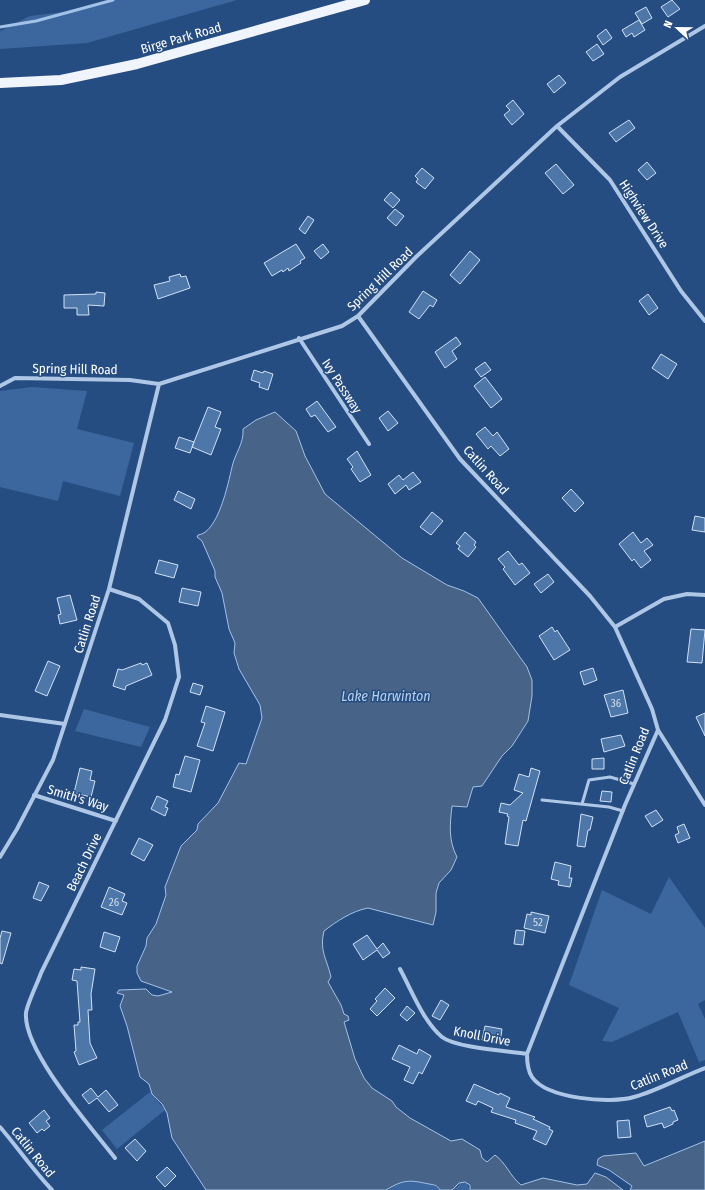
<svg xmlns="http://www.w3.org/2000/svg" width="705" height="1190" font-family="'Fira Sans Condensed',sans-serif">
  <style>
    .green { fill: #3b679e }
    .water { fill: #476488; stroke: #a2c2e7 }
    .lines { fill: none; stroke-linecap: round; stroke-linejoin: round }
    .stream { stroke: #a2c2e7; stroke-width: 3 }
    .building { fill: #4e77a9; stroke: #d1e1f5 }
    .lane { stroke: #aec7e6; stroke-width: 3 }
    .street { stroke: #aec7e6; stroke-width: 4 }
    .primary { stroke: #eff4fd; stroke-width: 10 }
    .labels { text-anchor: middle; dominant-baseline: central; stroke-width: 3; stroke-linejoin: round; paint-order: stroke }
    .number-label { font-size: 11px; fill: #d3ddea }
    .street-label { font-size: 13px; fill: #fff; stroke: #264d81 }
    .water-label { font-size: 14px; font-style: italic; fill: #b9d1ee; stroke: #264d81 }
  </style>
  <rect width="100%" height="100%" fill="#264d81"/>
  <path class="green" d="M109,0H237L87,43L0,49V31L30,16L80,10Z
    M32,387L87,391L77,429L134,443L120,496L63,481L58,501L0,487V391Z
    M84,709L150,727L141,747L75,731Z
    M669,877L705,928V1000L698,1004L705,1019V1060L699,1062L678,1012L612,1042L602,1041L619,1008L569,985L602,890L651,914Z
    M150,1092L165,1110L117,1149L102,1130Z
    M411,1180L434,1184L440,1190H386L399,1183Z
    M461,1182L467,1183L470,1190H452Z"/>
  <path class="water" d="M275,412L296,431L305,456L325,494L402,558L447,585L464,591L478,598L527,667L532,680V696L528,721L512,746L502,756L482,786L473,787L467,807L452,806C450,824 448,840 457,857L451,870L439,883L436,893V912L433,925L368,908C352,911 337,921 324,931C319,951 327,959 331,977L328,982L341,1005L344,1014L348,1016L349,1020L344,1022L355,1059L364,1078L372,1088L392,1101L396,1107L410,1118L451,1141L462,1139L480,1150L482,1158L487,1162L495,1155C506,1163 510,1176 521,1185L543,1178L577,1185L587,1184L595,1173L606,1177L623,1190H470V1185L465,1182L459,1183L452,1190H440C437,1185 435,1185 429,1184C410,1180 404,1179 386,1190H206L172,1138L167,1113L162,1104L152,1094L149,1084L140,1077L127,1026L120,1006L124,995L117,993L119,990L146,989L152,995L158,996L172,992L141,981L137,973V966L146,946L147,938L156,924L166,895L165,887L181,846L197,830L198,824L218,803L239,763L246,764L262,718L260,705L239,669L234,653L235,643L229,629L222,593L215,577V571L202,541L197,537L198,535C218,533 228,484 232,467C235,453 244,444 243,429L256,420Z
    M705,1141V1190H630L632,1186L609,1170L597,1165L598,1159L603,1156L636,1153L644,1166Z"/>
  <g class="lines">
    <path class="stream" d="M0,27L36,21L113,0"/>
  </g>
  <path class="building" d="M672,0L680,9L668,17L661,7Z
    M646,7L652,18L642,24L635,13Z
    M639,20L645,30L634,37L632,33L626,37L622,30Z
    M606,29L612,38L603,45L597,36Z
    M597,44L604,54L593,61L586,52Z
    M559,75L566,83L554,93L547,84Z
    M513,100L524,114L512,125L504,115L510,110L506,106Z
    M629,120L635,128L616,142L609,133Z
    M647,162L656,173L647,180L638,170Z
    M556,164L574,185L563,194L545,173Z
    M422,168L434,178L425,189L416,182L418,179L415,176Z
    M391,192L400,200L393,208L384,200Z
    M395,209L404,216L396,226L387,218Z
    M308,216L314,220L305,234L299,229Z
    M296,244L305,258L300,261L301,263L289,271L288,268L283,272L282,270L272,276L264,263Z
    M323,244L329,252L321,259L314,251Z
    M470,251L480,260L460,284L450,275Z
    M180,274L181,277L186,276L190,288L158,299L154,285L170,281L169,277Z
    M423,291L437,300L433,307L430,305L419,319L409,312Z
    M96,292L105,293L104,306L88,305L89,315H77V308H64V295L96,294Z
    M648,294L658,308L649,315L639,301Z
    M456,337L461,344L452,351L457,359L445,368L435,352Z
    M661,354L677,364L668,379L652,368Z
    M485,362L491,370L481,377L475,369Z
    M254,370L263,373L264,371L273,374L268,390L259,387L260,383L251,380Z
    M485,377L502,399L491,408L474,386Z
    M317,401L336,427L328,432L315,415L311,417L306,409Z
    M208,407L221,412L215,427L221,429L211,455L192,447Z
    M388,411L398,423L388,431L379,418Z
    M485,427L493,436L497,432L509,449L500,456L491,446L488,449L476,434Z
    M179,437L194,442L190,453L175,448Z
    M357,451L371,475L360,482L351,469L353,467L347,459Z
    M413,472L421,482L409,490L406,485L395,494L388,484L399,475L403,480Z
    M571,489L584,503L575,512L562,498Z
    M178,491L195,499L191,509L174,500Z
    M432,512L443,521L431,535L420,527Z
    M695,516L705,518V532L692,530Z
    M465,532L476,542L474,545L476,547L468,557L458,549L460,546L456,543Z
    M633,532L641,543L647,538L653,545L644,551L651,560L641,568L634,559L632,561L619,544Z
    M508,551L519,565L522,563L530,573L515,585L503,569L505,567L498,559Z
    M159,560L178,565L174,578L155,573Z
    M548,574L554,582L541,593L534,584Z
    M182,588L201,592L198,606L179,602Z
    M70,595L77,620L60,624L58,615L61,614L57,598Z
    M552,627L555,632L557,630L570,650L554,660L539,636Z
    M691,629L705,630L702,663L687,662Z
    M48,661L60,666L47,696L35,691Z
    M141,663L142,665L147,663L152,675L126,686L125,690L113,686L118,669L122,670Z
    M593,668L597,680L584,685L580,672Z
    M193,683L203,686L200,695L190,692Z
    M623,690L628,713L611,717L604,695Z
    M206,706L225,712L213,751L197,746L205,723L201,722Z
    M705,713V736L696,717Z
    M621,735L625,746L604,752L601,739Z
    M185,756L200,760L191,792L173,787L176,774L179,775Z
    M604,758V769H592V759Z
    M80,768L92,771L90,780L95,781L91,797L74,793Z
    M531,768L540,771L526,821L523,820L518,846L505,844L509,817L507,816L508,814L499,812L501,803L510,805L523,793L514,790L519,774L529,777Z
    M602,791L612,792L611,802L600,801Z
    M157,796L168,801L165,807L168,808L165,816L151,809Z
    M656,810L663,820L652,827L645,816Z
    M581,814L593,817L590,830H588L585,847L577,846Z
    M684,824L690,838L678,843L675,835L679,833L677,827Z
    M139,838L153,845L144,861L131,854Z
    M555,862L571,866L569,878H572L570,887L558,885L559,881L551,879Z
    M39,882L49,886L41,901L33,898Z
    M109,887L125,894L122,901L127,903L122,915L101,907Z
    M531,912L549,916L545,933L524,928L527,914L531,915Z
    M516,930L525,931L523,945L514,944Z
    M2,931L11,933L2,964L0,963V938Z
    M104,932L120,937L115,952L100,947Z
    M367,935L377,949L383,943L390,953L383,958L377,950L363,960L353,944Z
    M81,967L95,969L91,994L92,1010H88L90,1043L97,1058L79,1065L74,1052L76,1051L74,1025H78V1022H80L77,981L72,980L74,969L81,970Z
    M385,988L395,998L377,1016L370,1009L377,1001L375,999Z
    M441,1000L449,1005L440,1020L432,1016Z
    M407,1006L415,1013L407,1021L400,1015Z
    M485,1026L502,1029L500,1043L482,1040Z
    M399,1045L417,1054L419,1049L431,1056L422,1074L419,1072L413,1084L404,1080L410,1067L392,1059Z
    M474,1084L499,1095L500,1093L510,1098L506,1107L535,1117L533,1119L550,1127L549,1129L553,1131L546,1145L533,1139L537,1131L515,1123L516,1120L491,1112L493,1108L478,1101L476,1105L466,1101Z
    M91,1088L98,1097L106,1090L118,1105L109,1112L97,1098L89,1104L82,1095Z
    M670,1107L672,1111L674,1110L678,1120L673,1122V1124L664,1128L662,1123L647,1127L644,1116Z
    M44,1110L50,1118L46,1121L50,1126L44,1131L42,1129L37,1133L29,1123Z
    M629,1120L631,1137L618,1138L617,1121Z
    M135,1139L146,1151L137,1161L125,1148Z
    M167,1167L176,1176L165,1187L156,1177Z"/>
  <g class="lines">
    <path class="lane" d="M542,800L609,807L623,811
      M582,804L589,780L610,777L634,784"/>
    <path class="street" d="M557,126L610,180L681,291L705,321
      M358,316L460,459L590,596L615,627L652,709L658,730L625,805L527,1054C527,1062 528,1071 532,1077C547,1099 611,1104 634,1097C659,1090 681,1077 705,1068
      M299,338L369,444
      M0,386L15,378L130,380L159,384L342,326L358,316L416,257L557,126L620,77L705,26
      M109,589L139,599L168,623L175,645L179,677L165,720L41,973C38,982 27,1004 26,1013C23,1051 91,1127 115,1158
      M615,627L664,599L687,594L705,595
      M0,715L65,724
      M658,730L705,805
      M34,795L116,821
      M0,857L17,829L53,760L109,589L159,384
      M400,969C412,991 423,1021 442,1037C456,1048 508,1051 527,1054
      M0,1127C18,1148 33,1170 52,1190"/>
    <path class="primary" d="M0,83L61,80L137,64L365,0"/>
  </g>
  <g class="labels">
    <g class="number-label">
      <text x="616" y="703">36</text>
      <text x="114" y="902">26</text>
      <text x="538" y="922">52</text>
    </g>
    <g class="street-label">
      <text transform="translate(181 38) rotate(-16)">Birge Park Road</text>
      <text transform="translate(644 214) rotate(57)">Highview Drive</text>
      <text transform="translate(380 279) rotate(-44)">Spring Hill Road</text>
      <text transform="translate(75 369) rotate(1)">Spring Hill Road</text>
      <text transform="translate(342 386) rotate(57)">Ivy Passway</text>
      <text transform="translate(486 470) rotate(48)">Catlin Road</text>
      <text transform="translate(87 624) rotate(-72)">Catlin Road</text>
      <text transform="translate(634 756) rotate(-68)">Catlin Road</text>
      <text transform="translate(78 798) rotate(17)">Smith's Way</text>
      <text transform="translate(84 862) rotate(-64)">Beach Drive</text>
      <text transform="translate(482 1036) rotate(11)">Knoll Drive</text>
      <text transform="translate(659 1075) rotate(-22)">Catlin Road</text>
      <text transform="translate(33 1152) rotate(51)">Catlin Road</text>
    </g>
    <g class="water-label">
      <text x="386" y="696">Lake Harwinton</text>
    </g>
  </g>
  <g transform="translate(677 28) rotate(292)" stroke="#264d81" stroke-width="3" paint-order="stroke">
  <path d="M0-3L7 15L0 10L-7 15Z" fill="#ffffff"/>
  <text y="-6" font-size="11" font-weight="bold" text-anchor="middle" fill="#ffffff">N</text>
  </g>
</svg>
